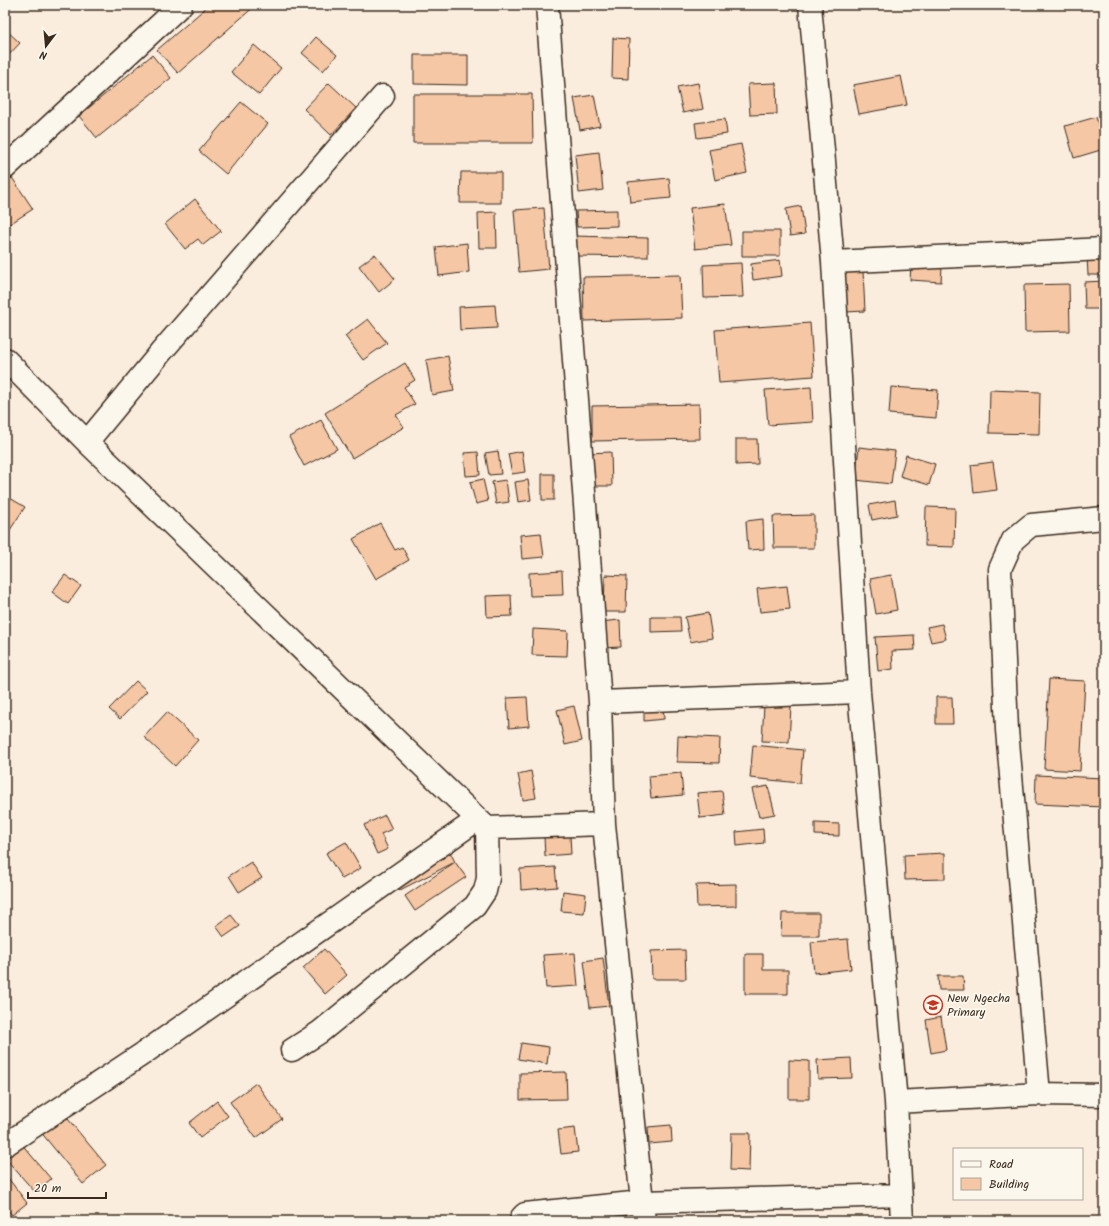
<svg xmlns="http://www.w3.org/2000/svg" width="1109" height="1226" font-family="Kalam,sans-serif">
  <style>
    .building { fill: #f5c7a4; stroke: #3b2a1e }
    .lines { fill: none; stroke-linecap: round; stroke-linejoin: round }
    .minor-casing { stroke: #3b2a1e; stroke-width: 25 }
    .minor { stroke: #fbf7ec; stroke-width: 22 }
    .labels { text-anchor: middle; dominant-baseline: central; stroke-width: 3.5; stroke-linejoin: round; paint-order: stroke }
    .poi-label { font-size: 12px; fill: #3b2a1e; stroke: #fbf7ec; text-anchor: start }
  </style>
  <rect width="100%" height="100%" fill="#faedde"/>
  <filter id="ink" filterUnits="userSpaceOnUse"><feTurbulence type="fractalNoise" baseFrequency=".025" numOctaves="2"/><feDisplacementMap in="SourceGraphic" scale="8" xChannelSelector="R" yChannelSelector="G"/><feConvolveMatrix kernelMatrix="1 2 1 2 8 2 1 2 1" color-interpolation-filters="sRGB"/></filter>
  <g filter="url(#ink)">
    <path class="building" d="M209,5H256L178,73L157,50Z
      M5,29L20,43L5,59Z
      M316,37L337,55L323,71L302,53Z
      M613,38L629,39L628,79L612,78Z
      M254,45L281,68L259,95L231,72Z
      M152,55L171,78L97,138L79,116Z
      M414,55H468V85L414,84Z
      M901,76L907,105L859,114L853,85Z
      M329,83L356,108L331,135L304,109Z
      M698,83L703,109L683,113L677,87Z
      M776,83L777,114L750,115L748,84Z
      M413,94H532L533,143H413Z
      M594,95L600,126L580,130L574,98Z
      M241,102L268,124L226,174L199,151Z
      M1096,117L1104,144V149L1074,158L1065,126Z
      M725,119L727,134L697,138L695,123Z
      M741,144L747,173L715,180L709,150Z
      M599,152L603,190L579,193L575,155Z
      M461,172H501V203H460Z
      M11,176L33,209L5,227V180Z
      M669,178L671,198L630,202L628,182Z
      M195,199L221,231L203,245L198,239L185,249L165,224Z
      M725,204L731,245L695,249L690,208Z
      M801,206L805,234L790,236L786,209Z
      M544,208L549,269L519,272L514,210Z
      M617,210V226L577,227L576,211Z
      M496,212L497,248H479L478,213Z
      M742,231H780V256H742Z
      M574,236L648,238V257L574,256Z
      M467,243L469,272L439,276L436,247Z
      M375,254L395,279L379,292L359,266Z
      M1104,256V275H1088L1087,257Z
      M780,260L782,276L753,280L751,264Z
      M741,263L743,297L704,298L703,265Z
      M911,265L942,267L941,282L910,280Z
      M863,271L865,311L846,312L843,272Z
      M680,275L682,318L584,321L583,277Z
      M1104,281V309H1085L1084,282Z
      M1069,284L1070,331L1025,332L1024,285Z
      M495,305L497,328L460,330L459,307Z
      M368,319L387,343L363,360L345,336Z
      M810,323L814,376L719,383L715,330Z
      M448,356L454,391L432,395L426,360Z
      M405,363L415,380L404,387L415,404L396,415L404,427L352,458L325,413Z
      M811,387L813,422L768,425L765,390Z
      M891,387L938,390L936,418L889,414Z
      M990,390L1040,392L1039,434L989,433Z
      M699,404L700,439L592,441V406Z
      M321,420L337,449L304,466L289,437Z
      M736,439H757L758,464L736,465Z
      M859,447L895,451L891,484L855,480Z
      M498,451L501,474L489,475L485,453Z
      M522,451L525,472L512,474L508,454Z
      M478,452L480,475L466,476L464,453Z
      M611,452L612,486H588L587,453Z
      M906,455L935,464L929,485L900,476Z
      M993,462L997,490L974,493L971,465Z
      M542,474H554V500H542Z
      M483,479L488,501L476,504L470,482Z
      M506,480L509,502L496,504L492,482Z
      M528,480L531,500L518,502L515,482Z
      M10,498L25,507L8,533L5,531V505Z
      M895,500L897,515L872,520L869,505Z
      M926,507L955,508L954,547L925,546Z
      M814,515V548H774L773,516Z
      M763,519L764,549L748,550L746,521Z
      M380,523L395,550L402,547L409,560L376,579L353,539Z
      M541,533L544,557L522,559L520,535Z
      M562,571L563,595L530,596L529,573Z
      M65,575L81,586L68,604L52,592Z
      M605,575L627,576L626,612H604Z
      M891,575L897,610L876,614L870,579Z
      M787,586L790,609L760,612L757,589Z
      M511,595L512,616L487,617L486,596Z
      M708,613L712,638L690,642L685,617Z
      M651,617H680L681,631L651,632Z
      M620,620L621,647L601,648L599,622Z
      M942,624L946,639L931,642L927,627Z
      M533,629L568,631L567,656L532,655Z
      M914,635L915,650L892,651L893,669L878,671L875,637Z
      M1049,679L1085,681L1080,771L1044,769Z
      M136,681L147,691L120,719L109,709Z
      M527,697L529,726L509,728L507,698Z
      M936,697H952L953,724H936Z
      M663,705L664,719L644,721V706Z
      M764,705L791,706L789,742L762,741Z
      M574,706L582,741L565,745L557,710Z
      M167,712L198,740L175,766L144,737Z
      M678,736L720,738L719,763L677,762Z
      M753,745L803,750L800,783L750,778Z
      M531,771L536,798L523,800L518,774Z
      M681,773L683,795L651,798L649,776Z
      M1036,775L1104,778V807L1035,804Z
      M768,786L775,814L759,817L752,789Z
      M722,791L725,815L700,818L697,793Z
      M385,815L392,829L381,834L388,849L377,854L364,825Z
      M815,823L839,824V836L815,835Z
      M763,829L764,843L737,846L736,832Z
      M570,835L571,854L545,856L544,837Z
      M346,842L361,868L342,879L326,853Z
      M450,852L455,862L400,890L395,880Z
      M945,853V879L905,880L904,855Z
      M251,862L262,878L239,892L229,876Z
      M455,862L466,877L415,911L405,896Z
      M555,867L557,887L521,890L520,869Z
      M736,884V906L697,907L696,885Z
      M563,891L586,894L584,913L561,911Z
      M782,913H819V936H781Z
      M231,915L240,926L224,937L216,926Z
      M848,939L851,969L814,973L811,942Z
      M324,949L347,975L325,994L303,968Z
      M685,950L686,979H652L651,951Z
      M575,953L578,986L546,988L543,955Z
      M745,954H763V970H788V994H745Z
      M603,958L609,1006L590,1008L584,961Z
      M938,976H963L964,990H939Z
      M941,1017L946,1050L931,1053L926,1020Z
      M521,1043L549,1047L547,1064L518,1059Z
      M851,1058L852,1078L818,1079L817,1060Z
      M789,1060L809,1061V1099H789Z
      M566,1072L567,1099L520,1100V1073Z
      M256,1083L282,1119L256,1138L230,1102Z
      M217,1101L228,1116L200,1138L189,1123Z
      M63,1113L106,1165L83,1184L40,1131Z
      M671,1125L672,1142L649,1144L648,1127Z
      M575,1128L578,1152L561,1154L558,1130Z
      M731,1133H750L749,1171L730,1170Z
      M20,1142L51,1179L35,1192L5,1158V1155Z
      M5,1174L27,1203L12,1215L5,1207Z"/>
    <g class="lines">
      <defs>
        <path id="minor" d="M547,5L600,702L604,824L642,1202L900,1195
          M810,5L833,262L859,692L896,1102L902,1221
          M5,168L181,5
          M833,262L1104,249
          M5,359L87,442L487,828L604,824
          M87,442L162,351L383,96
          M600,702L859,692
          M292,1050L320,1032L475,906L485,891L488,878L487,828
          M1039,1094L1007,730L1000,569L1013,540L1031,525L1104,518
          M896,1102L1039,1094L1104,1095
          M5,1145L144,1053L478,819
          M521,1221L522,1217L525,1214L642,1202L644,1221"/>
      </defs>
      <use href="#minor" class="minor-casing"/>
      <use href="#minor" class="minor"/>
    </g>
  </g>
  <defs>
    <symbol id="school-ring" viewBox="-11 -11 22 22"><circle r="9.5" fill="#fbf7ec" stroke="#c8321e" stroke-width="1.5"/><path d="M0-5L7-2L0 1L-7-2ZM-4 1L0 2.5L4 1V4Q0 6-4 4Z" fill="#c8321e"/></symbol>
  </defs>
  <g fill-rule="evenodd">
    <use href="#school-ring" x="922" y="994" width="22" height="22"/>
  </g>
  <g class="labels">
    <g class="poi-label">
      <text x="947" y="998">New Ngecha<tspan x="947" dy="14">Primary</tspan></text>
    </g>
  </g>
  <rect width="1109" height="1226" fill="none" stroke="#fbf7ec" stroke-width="20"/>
  <rect x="10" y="10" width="1089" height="1206" fill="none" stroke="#3b2a1e" stroke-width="1.5" filter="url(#ink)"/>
  <rect x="953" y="1148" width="130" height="52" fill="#fbf7ec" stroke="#aea59a"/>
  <rect x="961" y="1161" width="20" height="6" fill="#fbf7ec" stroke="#aea59a"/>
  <text x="989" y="1168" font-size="12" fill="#3b2a1e">Road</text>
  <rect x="961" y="1178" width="20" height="12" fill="#f5c7a4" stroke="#aea59a"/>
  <text x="989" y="1188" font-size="12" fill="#3b2a1e">Building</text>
  <g transform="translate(46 46) rotate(196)" stroke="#fbf7ec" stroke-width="3" paint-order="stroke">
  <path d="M0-3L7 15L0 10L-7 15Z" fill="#3b2a1e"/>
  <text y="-6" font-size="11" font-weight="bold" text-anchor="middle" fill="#3b2a1e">N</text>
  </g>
  <path d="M28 1192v6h78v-6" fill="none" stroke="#3b2a1e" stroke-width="2"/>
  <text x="34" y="1192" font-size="12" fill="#3b2a1e" stroke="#fbf7ec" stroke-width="3" paint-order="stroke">20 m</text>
</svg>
